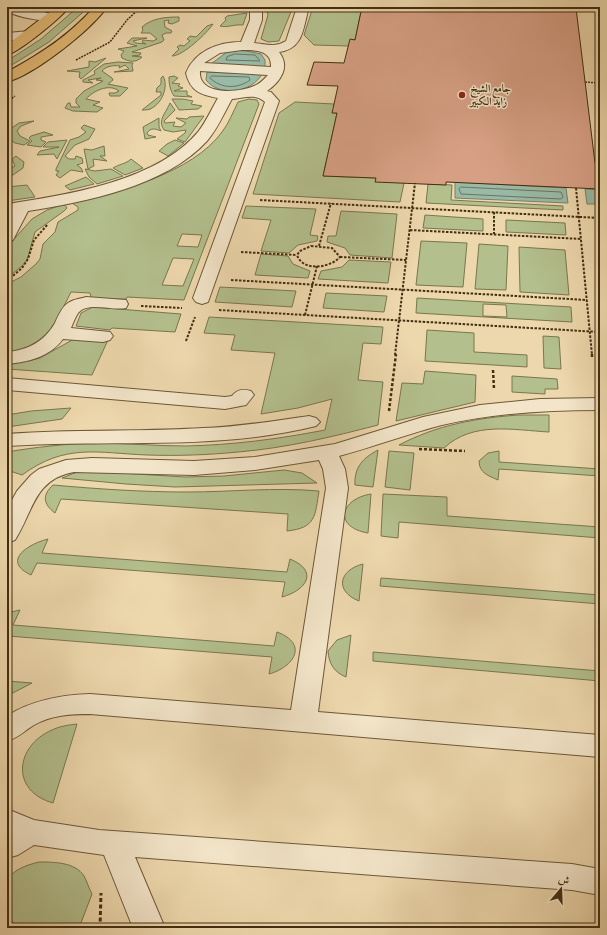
<svg xmlns="http://www.w3.org/2000/svg" width="607" height="935" font-family="'Libre Bodoni',Amiri,serif">
  <style>
    .green { fill: #b3bf8d; stroke: #7a764f; fill-rule: evenodd }
    .water { fill: #99baa7; stroke: #76826b }
    .lines { fill: none; stroke-linecap: round; stroke-linejoin: round }
    .shore { stroke: #6e745c; stroke-width: 1 }
    .building { fill: #d7a085; stroke: #422e11 }
    .minor-casing { stroke: #6d5838; stroke-width: 2 }
    .major-casing { stroke: #422e11; stroke-width: 2 }
    .path-far3 { stroke: #422e11; stroke-width: 1.5; stroke-dasharray: 2 1; stroke-linecap: butt }
    .path-far2 { stroke: #422e11; stroke-width: 2; stroke-dasharray: 2.5 1.5; stroke-linecap: butt }
    .path-far1 { stroke: #422e11; stroke-width: 2.5; stroke-dasharray: 3 2; stroke-linecap: butt }
    .path { stroke: #422e11; stroke-width: 3; stroke-dasharray: 4 2.5; stroke-linecap: butt }
    .minor { fill: #f3e5c9; fill-rule: evenodd }
    .major { fill: #e6bc76; fill-rule: evenodd }
    .poi-dot { fill: #8f2418; stroke: #f3e5c9; stroke-width: 1.5 }
    .labels { text-anchor: middle; dominant-baseline: central; stroke-width: 3; stroke-linejoin: round; paint-order: stroke }
    .far-poi-label { font-size: 11px; font-weight: bold; fill: #422e11; stroke: #f3e5c9; text-anchor: start }
  </style>
  <rect width="100%" height="100%" fill="#edd7ac"/>
  <filter id="stains"><feTurbulence type="fractalNoise" baseFrequency=".005" numOctaves="4"/><feColorMatrix values="0 0 0 0 .2 0 0 0 0 .09 0 0 0 0 .02 0 0 0 .5 -.17"/></filter>
  <radialGradient id="worn" r=".72"><stop offset=".6" stop-color="#630" stop-opacity="0"/><stop offset="1" stop-color="#630" stop-opacity=".3"/></radialGradient>
  <path class="green" d="M78,7H89L49,42L7,68V61L41,39Z
    M266,7H293L279,41L268,42L261,39L268,15Z
    M313,7H362L355,40H350L349,46L314,45L304,35Z
    M247,13L243,25C235,24 227,28 220,26L226,20L225,18L227,16Z
    M179,17V21L172,24L168,23L169,20L164,21L165,27L172,31L171,33H166L162,35L164,40L162,42L132,52L141,53L140,55L132,56L142,57C136,63 129,62 122,58L121,55L124,51L118,49L137,46L127,43L132,38H147L133,41L136,43L146,44L142,42L143,40L153,41L157,39L150,33H141L143,30L142,27C152,18 166,17 179,17Z
    M213,24C207,33 183,56 172,56L179,49L177,47L180,45L184,46L190,41L187,39L190,36L196,37L207,26Z
    M106,58L81,79L79,77L80,72L67,71L89,67V61L95,62Z
    M118,62L133,63L132,65L133,71L114,72L129,69L125,65L119,68L120,66C114,65 106,66 102,71L112,78L113,80L108,84L128,88L120,96H110L109,93H115L119,91C109,83 93,91 86,99L100,102L93,105L103,108L97,112L73,111L65,108L68,103H70L71,107H80L76,103V99L84,91L103,81L96,80L101,78L88,80L93,83L83,82V80L95,74L94,71L104,64Z
    M163,76C169,86 162,103 152,108C150,110 145,110 142,110L161,95V92H156L157,88L161,84V78Z
    M174,76L178,78L172,83L180,84L178,86L183,88L174,91H187V95L192,97L174,96C170,90 169,84 169,77Z
    M172,99H183L193,101L191,104L202,106L198,109L179,110Z
    M249,99L257,100L259,104L184,300L127,297L126,299H94L91,297L90,293L71,292L48,338L37,346L7,353V284L21,277L36,264L40,259L43,244L55,232L58,222L78,210V207L72,203C119,192 192,173 222,132C229,123 233,112 238,102ZM182,234L202,235L198,247L177,246ZM173,258L194,259L183,286L162,285Z
    M295,102L334,104L333,113H337L323,176L376,178L404,183L400,202L253,194L279,113Z
    M170,103L175,110L164,121L165,123L175,122L173,126L181,127L186,123L176,118L187,119L189,117L204,116L185,142L177,139L185,133L186,130L173,132L164,130C157,120 166,113 170,103Z
    M159,118V127L161,131C156,129 151,127 147,133L148,135L156,137L145,139L143,127Z
    M34,121L21,126L17,131L20,136L30,141L24,145L15,143L7,138V131L19,123Z
    M84,125L95,129L89,139L75,145L65,156L69,159H75L76,156L82,158L83,163L77,165L81,168L83,172L71,170L60,178L56,175L59,171H56V169L70,140L79,137L86,132L81,128Z
    M44,132L53,135L41,137V140L46,142L41,147L27,145L32,141L29,138L31,136Z
    M67,140L57,159L54,154L37,155L40,151L59,147H43L48,142Z
    M175,140L184,143L168,156L159,151L167,144Z
    M104,146L105,156H100L107,161L93,159L94,166L88,169L84,149L92,150Z
    M16,156L24,162L23,168L13,175L7,176V170L15,166L12,159Z
    M131,159L143,168L125,175L113,168C119,164 126,164 131,159Z
    M85,169L95,171L111,169L123,176L97,184L89,177Z
    M86,177L94,184L70,190L65,186Z
    M428,184L452,185L451,200L563,206V210L426,203Z
    M27,185L35,197L7,201V187Z
    M64,204L67,208L64,211L35,232L27,260L22,266L7,278V247L32,219L47,210Z
    M246,206L316,209L310,235L318,236L317,241L298,245L289,253L261,251L271,220L242,218Z
    M341,211L397,214L392,258L350,255L345,248L327,242L328,236H336Z
    M425,215L483,219V231L423,228Z
    M506,220L565,223L566,235L506,232Z
    M421,241L467,243L463,287L416,285Z
    M479,244L508,246L506,290L475,289Z
    M519,247L565,250L569,295L520,292Z
    M261,254L288,256L293,264L310,271L308,278L255,275Z
    M349,260L391,262L388,283L318,279L321,271L342,267Z
    M220,287L296,291L292,307L215,302Z
    M326,293L387,296L384,312L323,308Z
    M417,298L571,307L572,322L416,313ZM483,304L506,305L507,317L483,316Z
    M93,307L181,314L175,332L112,328L110,330L76,326L81,313Z
    M209,317L383,327L381,344L363,343L358,380L383,382L378,425C332,437 286,448 238,452C208,455 177,456 147,455C97,453 66,443 22,475L7,470V452C36,447 65,444 95,443C125,443 155,446 186,446C232,445 279,439 325,430L332,399L298,408L261,414L275,353L231,350L235,335L204,333Z
    M427,330L474,333V352L527,355V367L425,361Z
    M543,336L559,337L561,369L544,368Z
    M74,339L108,340L92,375L7,369V363L28,361L40,358Z
    M425,371L476,375L475,402L396,421L402,383L423,384Z
    M512,376L557,379L558,389H545V394L512,392Z
    M71,408L62,419L7,427V415L31,411Z
    M519,415H549V432C513,430 473,421 444,448L399,445C437,425 476,418 519,415Z
    M378,450L373,487L355,485C354,467 363,458 378,450Z
    M389,451L414,453L410,490L385,487Z
    M499,451V462L600,469V476L499,469L498,480C489,476 479,473 479,461L488,453Z
    M284,470L302,473L317,483L175,487L126,484L62,478L77,472L88,471L185,477L224,476Z
    M53,485C98,489 142,492 187,492C231,492 275,487 319,491C315,516 316,528 287,531L288,514L61,499L55,513C43,504 42,495 53,485Z
    M371,494L368,533C333,527 340,499 371,494Z
    M383,494L447,497V516L600,527V538L399,522L398,538L381,536Z
    M48,539L42,553L287,572L290,559C319,571 307,590 282,597L285,582L37,563L31,575C1,561 28,544 48,539Z
    M363,564L359,601C334,591 339,570 363,564Z
    M381,578L600,595V604L380,586Z
    M20,610L13,625L274,646L277,632C309,644 294,667 269,674L272,657L8,636L7,638V613Z
    M351,635L346,677C334,672 329,664 328,651L337,640Z
    M373,652L600,671V681L373,661Z
    M7,681L32,683L7,696Z
    M77,724L53,803C10,791 15,746 52,730C60,726 69,725 77,724Z
    M39,862C54,862 75,862 84,876C87,881 89,889 92,894L79,928H18L7,916V880C14,869 27,865 39,862Z"/>
  <path class="water" d="M242,50L261,54L265,60V67L211,64L227,52Z
    M207,72L262,74C252,93 219,97 206,80Z
    M455,182L566,188L568,203L455,198Z
    M585,189L600,190V204H587Z"/>
  <g class="lines">
    <path class="shore" d="M235,54L255,55L260,61L226,60L227,57Z
      M212,76L249,77L250,80C238,89 221,89 210,78Z
      M461,187L561,192L563,197L561,199L461,194L459,189Z"/>
  </g>
  <path class="building" d="M362,7L576,8L595,163L600,164V189L446,182V185L375,182L376,178L323,176L337,113H332L338,86L307,85L314,62L344,63L350,39L355,40Z"/>
  <g class="lines">
    <defs>
      <path id="minor" d="M9,7C15,7 56,13 59,17C53,25 21,17 13,14Z
        M250,7H262V20L254,43C266,44 274,48 286,41L297,7H309C303,27 304,49 279,52C291,67 280,82 267,91L271,92L279,101L208,302L202,304L196,302L193,298L265,102C256,93 243,98 232,99C224,113 218,128 207,141C166,186 86,202 28,211L13,240L7,241V220L10,213L7,214V204C67,195 157,181 198,132C206,122 211,110 218,98C201,95 190,91 186,73C195,51 218,42 241,42L250,20ZM242,50C255,50 272,50 271,67L204,63L220,53ZM200,71L268,75C264,79 260,84 254,86C239,93 198,96 200,71Z
        M30,31L36,35L34,38L7,41V33Z
        M86,297L126,300L128,304L126,308C112,311 88,301 78,313C75,318 73,323 71,328L110,332L113,336L110,340L103,342L63,339C50,357 28,362 7,364V352C28,350 44,342 55,323C58,316 62,307 68,303C74,299 80,299 86,297Z
        M7,378L225,397L232,396C238,389 243,389 251,391L254,395L246,405L225,409L7,390Z
        M600,398V410C547,410 493,413 442,425C407,434 373,447 339,456L345,469L348,488L318,712L600,735V757L90,714C71,714 51,715 34,725C24,731 18,738 7,741V716C32,700 61,695 90,694L291,710L326,488L323,469L319,460L255,470L194,475L74,472C34,479 33,512 15,540L7,543V509L17,491L31,475L39,469L66,460L92,458L194,461L255,457L335,444L423,417L480,405L540,399Z
        M309,416L316,418L320,422L316,426C216,451 109,439 7,446V434C72,429 138,432 203,428C238,427 274,421 309,416Z
        M7,809L34,820L99,830L572,864L600,869V895L572,890L135,857L165,928H133L104,855L34,845L18,855L7,858Z"/>
      <path id="major" d="M56,7H69C61,18 19,52 7,55V45Z
        M94,7H107C91,30 34,75 7,82V72C39,55 70,35 94,7Z"/>
    </defs>
    <use href="#minor" class="minor-casing"/>
    <use href="#major" class="major-casing"/>
    <path class="path-far3" d="M76,60L110,42L127,20L141,7
      M585,82L600,83
      M7,102L15,96"/>
    <path class="path-far2" d="M576,188L592,355
      M260,200L600,218
      M494,212V234
      M410,230L581,239
      M311,246L332,248L340,257C330,268 303,272 297,255L300,251Z
      M319,246L331,203
      M241,252L297,255
      M340,257L406,260
      M231,280L587,300
      M7,281L22,268L28,259L34,240L48,224
      M141,306L182,308
      M219,310L600,332
      M305,315L317,266
      M186,341L195,317
      M395,355L415,183"/>
    <path class="path-far1" d="M592,354V358
      M493,370L494,389
      M389,411L396,354
      M419,449L465,451"/>
    <path class="path" d="M100,928L101,893"/>
    <use href="#minor" class="minor"/>
    <use href="#major" class="major"/>
  </g>
  <circle class="poi-dot" cx="462" cy="95" r="4"/>
  <g class="labels">
    <g class="far-poi-label">
      <text x="470" y="89">جامع الشيخ<tspan x="470" dy="13">زايد الكبير</tspan></text>
    </g>
  </g>
  <rect width="607" height="935" fill="none" stroke="#edd7ac" stroke-width="24"/>
  <rect x="8" y="8" width="591" height="919" fill="none" stroke="#422e11" stroke-width="2"/>
  <rect x="12" y="12" width="583" height="911" fill="none" stroke="#422e11"/>
  <g transform="translate(561 889) rotate(19)" stroke="#f3e5c9" stroke-width="3" paint-order="stroke">
  <path d="M0-3L7 15L0 10L-7 15Z" fill="#422e11"/>
  <text y="-6" font-size="11" font-weight="bold" text-anchor="middle" fill="#422e11">ش</text>
  </g>
  <rect width="100%" height="100%" filter="url(#stains)"/>
  <rect width="100%" height="100%" fill="url(#worn)"/>
</svg>
